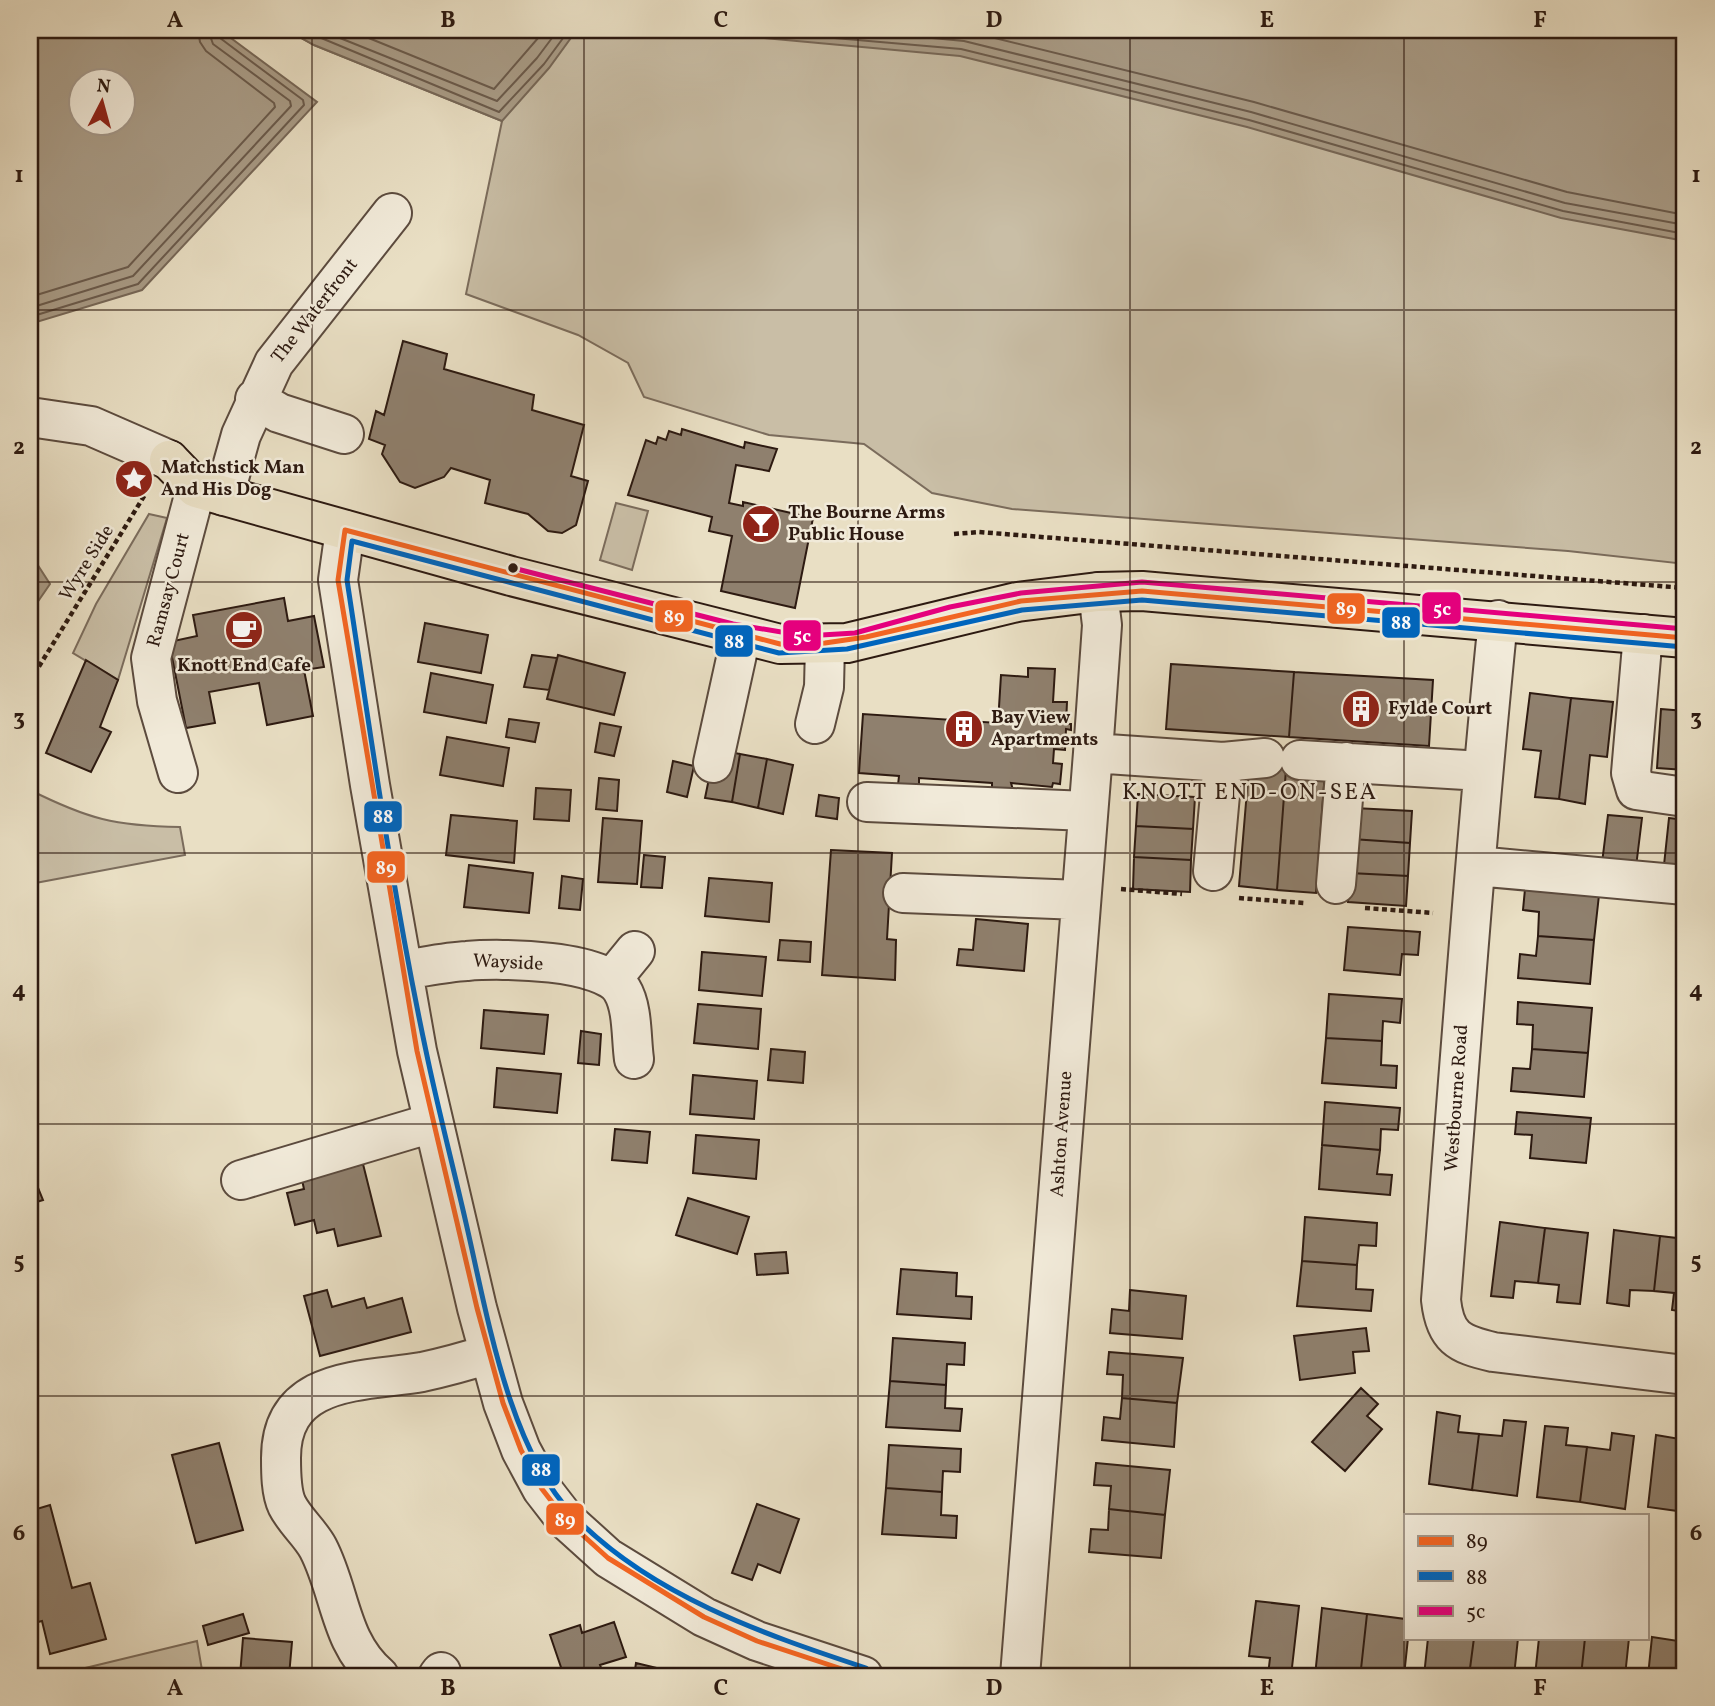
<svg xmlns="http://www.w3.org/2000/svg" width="1715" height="1706" font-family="Vollkorn,serif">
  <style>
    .green { fill: #c9bea6; stroke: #7b6c5c; stroke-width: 2 }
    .water { fill: #a99c87; stroke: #776858; stroke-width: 2; fill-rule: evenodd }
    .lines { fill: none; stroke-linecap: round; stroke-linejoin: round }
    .shore { stroke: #6b5b4c; stroke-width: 2 }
    .building { fill: #8f806e; stroke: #2d1a11; stroke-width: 2 }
    .minor-casing { stroke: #5c4b3e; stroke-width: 42 }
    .major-casing { stroke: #2d1a11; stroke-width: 42 }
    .path { stroke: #2d1a11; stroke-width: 4.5; stroke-dasharray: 5 3.5; stroke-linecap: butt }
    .minor { stroke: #f1ead9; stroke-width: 38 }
    .major { stroke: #e9dfc4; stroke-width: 38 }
    .bus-1-casing { stroke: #f1ead9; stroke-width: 10 }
    .bus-2-casing { stroke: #f1ead9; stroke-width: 10 }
    .bus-3-casing { stroke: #f1ead9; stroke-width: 10 }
    .bus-1 { stroke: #f26522; stroke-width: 5 }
    .bus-2 { stroke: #0065bd; stroke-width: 5 }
    .bus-3 { stroke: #e5007d; stroke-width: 5 }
    .grid { fill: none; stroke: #2d1a11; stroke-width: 2; stroke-opacity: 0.55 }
    .bus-dot { fill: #2d1a11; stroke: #f1ead9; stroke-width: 2.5 }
    .labels { text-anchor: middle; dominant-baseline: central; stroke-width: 5; stroke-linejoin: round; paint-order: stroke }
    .street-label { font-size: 19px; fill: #2d1a11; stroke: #f1ead9 }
    .poi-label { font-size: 19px; font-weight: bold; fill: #2d1a11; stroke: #f1ead9; text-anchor: start }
    .quarter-label { font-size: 23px; letter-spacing: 2px; fill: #2d1a11; stroke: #f1ead9 }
    .line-badge { stroke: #f1ead9; stroke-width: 2.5 }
    .badge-label { font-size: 19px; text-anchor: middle; font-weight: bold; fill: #fff }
    .neatline { fill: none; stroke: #2d1a11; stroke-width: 2.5 }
    .grid-label { font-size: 23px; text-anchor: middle; font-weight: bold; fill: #2d1a11 }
  </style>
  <rect width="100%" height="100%" fill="#e9dfc4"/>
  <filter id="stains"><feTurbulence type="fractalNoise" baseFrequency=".00286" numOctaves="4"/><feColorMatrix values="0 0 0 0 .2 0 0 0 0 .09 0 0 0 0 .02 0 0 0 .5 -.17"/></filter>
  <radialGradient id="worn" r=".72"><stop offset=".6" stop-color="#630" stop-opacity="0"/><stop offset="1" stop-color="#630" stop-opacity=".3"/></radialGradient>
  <path class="green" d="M287,30H1685V564L1568,551L1012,509L932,493L864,444L769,435L644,397L628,363L578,335L466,294L502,121L314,45Z
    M616,503L648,511L632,570L600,560Z
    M149,514L167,518L118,680L73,653L96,604Z
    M30,790C88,819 115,826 180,827L185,855L30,884Z
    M197,1641L203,1676H52Z"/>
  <path class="water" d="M30,30H220L317,102L142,290L30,324ZM80,80H122V122H80Z
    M287,30H1685V241L1561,218L1247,127L960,56L764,38L576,31L549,68L502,121L314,45Z
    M30,553L50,584L30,613Z"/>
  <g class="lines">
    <path class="shore" d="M302,30L499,112L544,64L569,30
      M320,30L497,101L537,58L558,30
      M349,30L494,89L545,30
      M742,30L961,49L1249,120L1563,211L1685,234
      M847,30L964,41L1251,112L1565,203L1685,225
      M962,30L1254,102L1567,192L1685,215
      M30,297L128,267L275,107L274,103L206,51L200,42L198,30
      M30,308L133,276L291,106L290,101L213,44L208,30
      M30,317L138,284L304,105L303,100L220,38L217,30"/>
  </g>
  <path class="building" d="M403,341L447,354L444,369L534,395L532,410L584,425L571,476L588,481L576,525L562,533L548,531L528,514L485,503L490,480L451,468L444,477L415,488L400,482L382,454L385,445L369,439L376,411L384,415Z
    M682,429L744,448L745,442L777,449L769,471L736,465L729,503L743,506V502L813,518L795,608L721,591L732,536L709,531L712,517L628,495L646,440L656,444L658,437L666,440L669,431L681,435Z
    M284,598L288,621L314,616L324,667L304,670L313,716L267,725L259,683L209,692L215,723L186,728L169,642L197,636L193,615Z
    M425,623L488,635L481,673L418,662Z
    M532,655L557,658L549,690L524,687Z
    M558,655L625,673L614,715L547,699Z
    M86,660L118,680L100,727L111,732L91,772L46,753Z
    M1171,664L1294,672L1289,737L1166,729Z
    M1028,668L1055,669L1053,702H1067L1066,724H1071V730L1066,729L1065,750L1054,749L1053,763L1062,764L1060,784L1053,783L1052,787L1011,783L1013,790H992V783L919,778V786L898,785L899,776L859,773L863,714L998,723L1001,675L1028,677Z
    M1294,672L1433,680L1429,746L1289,737Z
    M431,673L493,685L486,723L424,712Z
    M1530,693L1571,698L1559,799L1535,797L1541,751L1523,749Z
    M1571,698L1613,702L1607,757L1590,755L1585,804L1559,799Z
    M1661,709L1685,711V770L1657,768Z
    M509,719L539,723L535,742L506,737Z
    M600,723L621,727L614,756L595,752Z
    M447,737L509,748L503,786L440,775Z
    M715,749L740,754L732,802L705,798Z
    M740,754L767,759L758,808L732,802Z
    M767,759L793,765L783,814L758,808Z
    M673,761L694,766L687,797L667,792Z
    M1249,767L1286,769L1277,890L1239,886Z
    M1286,769L1325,772L1316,893L1277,890Z
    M599,778L619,780L617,811L596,809Z
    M536,788L571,790L569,821L534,819Z
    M1138,794L1195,797L1193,829L1136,826Z
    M819,795L839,798L837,819L816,816Z
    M1354,808L1412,811L1410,843L1352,839Z
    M451,815L517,821L514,863L446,855Z
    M1608,815L1642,818L1636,867L1602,863Z
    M603,818L642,821L637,884L598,882Z
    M1669,818L1685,820V867L1664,865Z
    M1136,826L1193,829L1191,860L1134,857Z
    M1352,839L1410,843L1408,876L1350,873Z
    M831,850L892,853L887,939L896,940L895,980L822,975Z
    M644,855L665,857L662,888L641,887Z
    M1134,857L1191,860L1190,892L1133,889Z
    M469,865L533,873L529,913L464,907Z
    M1350,873L1408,876L1406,906L1348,902Z
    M562,876L583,879L580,910L559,908Z
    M709,878L772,883L769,922L705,916Z
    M1525,889L1599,895L1594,940L1538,936L1539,912L1523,910Z
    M976,919L1028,924L1024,971L957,965L959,949L973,950Z
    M1348,927L1420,932L1418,955L1402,954L1400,975L1344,970Z
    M1538,936L1594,940L1590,984L1518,978L1520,954L1536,956Z
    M780,940L811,942L810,962L778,960Z
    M702,952L766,957L762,996L699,990Z
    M1329,994L1402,999L1400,1023L1383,1021L1382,1041L1326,1038Z
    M1518,1002L1592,1008L1588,1053L1532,1049L1533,1025L1517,1024Z
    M698,1004L761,1009L758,1049L694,1043Z
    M484,1010L548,1015L544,1054L481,1048Z
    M581,1031L601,1034L599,1065L578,1063Z
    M1326,1038L1382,1041L1381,1065L1397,1066L1396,1088L1322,1083Z
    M771,1049L805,1052L803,1083L768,1080Z
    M1532,1049L1588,1053L1584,1097L1511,1091L1513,1068L1530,1069Z
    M497,1068L561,1074L557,1113L494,1107Z
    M693,1075L757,1081L754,1119L690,1114Z
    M1325,1102L1400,1108L1398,1130L1381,1129L1380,1150L1322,1145Z
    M1517,1112L1591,1118L1586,1163L1530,1158L1532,1135L1515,1134Z
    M615,1129L650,1132L647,1163L612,1160Z
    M696,1135L759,1140L756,1179L693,1173Z
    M1322,1145L1380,1150L1377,1174L1392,1175L1390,1195L1319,1189Z
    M363,1164L381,1236L338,1246L334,1229L317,1233L314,1220L295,1225L287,1193L304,1189L302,1180Z
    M30,1168L43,1200L30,1204Z
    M688,1198L749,1217L737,1254L676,1235Z
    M1305,1217L1377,1223L1376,1246L1359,1245L1357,1265L1302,1261Z
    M1500,1222L1545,1228L1538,1283L1515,1281L1513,1298L1491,1296Z
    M1545,1228L1588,1233L1580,1304L1557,1302L1559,1285L1538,1283Z
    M1614,1230L1660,1236L1654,1291L1630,1290L1629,1306L1607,1303Z
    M1660,1236L1685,1239V1312L1672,1310L1674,1293L1654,1291Z
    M786,1252L788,1273L757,1275L755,1254Z
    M1302,1261L1357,1265L1356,1289L1373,1290L1371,1311L1297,1306Z
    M901,1269L957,1273L956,1296L972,1297L971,1319L897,1314Z
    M327,1290L332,1307L364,1298L367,1308L402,1298L411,1332L320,1356L304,1296Z
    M1130,1290L1186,1296L1182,1339L1110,1333L1112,1309L1129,1311Z
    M1366,1328L1369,1351L1353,1352L1355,1373L1300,1380L1294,1336Z
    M893,1338L965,1343L964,1365L947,1364L946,1385L890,1381Z
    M1109,1352L1183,1358L1177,1403L1122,1398L1123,1375L1107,1374Z
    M890,1381L946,1385L945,1408L962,1409L960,1431L886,1427Z
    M1361,1388L1378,1404L1367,1416L1382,1429L1345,1471L1312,1442Z
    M1122,1398L1177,1403L1174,1447L1102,1440L1104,1417L1120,1419Z
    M1437,1412L1460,1416L1458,1432L1479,1434L1472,1490L1429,1484Z
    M1504,1420L1526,1422L1517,1496L1472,1490L1479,1434L1502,1436Z
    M1545,1426L1568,1428L1566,1445L1587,1447L1580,1502L1537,1497Z
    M1612,1433L1634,1436L1625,1509L1580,1502L1587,1447L1610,1450Z
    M1656,1435L1680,1439L1677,1455L1685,1456V1512L1648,1507Z
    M219,1443L243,1530L196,1543L172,1455Z
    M889,1445L961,1449L960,1472L943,1471L942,1492L886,1488Z
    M1096,1463L1170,1470L1165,1515L1109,1509L1111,1486L1094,1485Z
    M886,1488L942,1492L941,1515L957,1516L956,1538L882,1534Z
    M757,1504L799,1519L780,1573L758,1564L752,1580L732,1573Z
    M50,1505L72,1588L90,1583L106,1639L50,1654L42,1621L30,1624V1511Z
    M1109,1509L1165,1515L1161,1558L1089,1552L1091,1529L1108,1530Z
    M1256,1601L1299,1606L1291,1676L1268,1675L1270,1658L1249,1656Z
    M1322,1608L1367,1614L1361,1669L1337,1668L1336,1676H1315Z
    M243,1614L249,1633L208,1645L203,1626Z
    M1367,1614L1405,1619V1638H1408L1404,1676H1381L1382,1671L1361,1669Z
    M614,1622L626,1657L600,1665L602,1670L581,1676H564L550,1635L580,1625L582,1633Z
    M1652,1637L1685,1642V1676H1648Z
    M243,1638L292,1642L289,1676H240Z
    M1428,1638H1474L1469,1676H1424Z
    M1474,1638H1518L1514,1676H1469Z
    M1539,1638H1585L1581,1676H1535Z
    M1585,1638H1629L1625,1676H1581Z
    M636,1663L665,1670L663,1676H634Z"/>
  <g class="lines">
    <defs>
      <path id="minor" d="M255,399L279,413L344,434
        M30,417L91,426L169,460
        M224,496L241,435L274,363L392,213
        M345,530L338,580L370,785L417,1051L477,1308L503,1403L521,1450L542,1489L566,1520L608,1558L704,1617L757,1641L863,1676
        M1498,620C1475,846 1459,1073 1441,1300C1445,1337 1458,1344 1493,1352L1685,1375
        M1643,634L1631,773L1636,790L1685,797
        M815,724L824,687L825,645
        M1093,753L1223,762L1265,758
        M1300,760L1482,771
        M713,763L741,636
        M178,773L157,701L151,658L196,488
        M867,802L1087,811
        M1476,866L1685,885
        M1213,871L1223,762
        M1336,884L1346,762
        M903,893L1080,900
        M403,970C424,967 446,962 467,961C500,958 605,959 622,990C633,1008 631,1038 634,1059
        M613,978L635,951
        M241,1180L432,1123
        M379,1676C339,1642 341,1592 318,1548C310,1533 295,1521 287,1505C281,1492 281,1473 281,1458C281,1375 365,1382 422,1372C445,1367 467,1361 489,1354
        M438,1676L441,1672
        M1020,1676L1093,753L1102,625L1098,592"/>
      <path id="major" d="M169,460L196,488L511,576L780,644L847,643L1017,602L1098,592L1142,591L1685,638"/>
    </defs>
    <use href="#minor" class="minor-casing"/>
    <use href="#major" class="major-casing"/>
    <path class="path" d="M954,534L979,532L1685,588
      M30,681L146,493
      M1121,889L1182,894
      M1239,898L1304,903
      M1365,908L1433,913"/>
    <use href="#minor" class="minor"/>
    <use href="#major" class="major"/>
    <defs>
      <path id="bus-1" d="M863,1676L757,1641L704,1617L608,1558L566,1520L542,1489L521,1450L503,1403L477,1308L417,1051L338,580L345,530L780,644L825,643L866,637L1021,601L1142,591L1685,638"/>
      <path id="bus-2" d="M866,1668C763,1634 650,1595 573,1515C508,1447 487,1313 466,1223C453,1166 438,1109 426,1051C393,896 371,737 347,580L352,541L779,653L847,649L1022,610L1142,600L1684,647"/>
      <path id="bus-3" d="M513,568L733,624L805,636L855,633L950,607L1021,593L1142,582L1685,629"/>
    </defs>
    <use href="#bus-1" class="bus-1-casing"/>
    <use href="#bus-2" class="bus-2-casing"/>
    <use href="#bus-3" class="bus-3-casing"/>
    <use href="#bus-1" class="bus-1"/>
    <use href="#bus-2" class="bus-2"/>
    <use href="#bus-3" class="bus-3"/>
  </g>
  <path class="grid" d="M312,30V1676M584,30V1676M858,30V1676M1130,30V1676M1404,30V1676M30,310H1685M30,582H1685M30,853H1685M30,1124H1685M30,1396H1685"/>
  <defs>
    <symbol id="sight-disc" viewBox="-11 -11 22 22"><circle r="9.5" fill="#8f2418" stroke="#f1ead9"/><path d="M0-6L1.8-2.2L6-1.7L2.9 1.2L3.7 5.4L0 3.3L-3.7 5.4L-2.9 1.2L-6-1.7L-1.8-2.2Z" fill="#fff"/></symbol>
    <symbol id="bar-disc" viewBox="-11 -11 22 22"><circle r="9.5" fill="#8f2418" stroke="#f1ead9"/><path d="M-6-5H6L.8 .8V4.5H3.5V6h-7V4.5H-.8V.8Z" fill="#fff"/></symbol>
    <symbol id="cafe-disc" viewBox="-11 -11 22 22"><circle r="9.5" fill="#8f2418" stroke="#f1ead9"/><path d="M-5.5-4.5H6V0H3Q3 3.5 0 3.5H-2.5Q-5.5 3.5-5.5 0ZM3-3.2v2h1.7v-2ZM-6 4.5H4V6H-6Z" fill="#fff"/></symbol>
    <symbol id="building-disc" viewBox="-11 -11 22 22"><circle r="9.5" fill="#8f2418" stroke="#f1ead9"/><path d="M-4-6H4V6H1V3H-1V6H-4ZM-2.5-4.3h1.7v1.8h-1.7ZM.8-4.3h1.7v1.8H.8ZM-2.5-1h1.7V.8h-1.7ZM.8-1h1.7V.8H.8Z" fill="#fff"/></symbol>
  </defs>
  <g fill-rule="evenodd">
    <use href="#sight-disc" x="112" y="457" width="44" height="44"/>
    <use href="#bar-disc" x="739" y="502" width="44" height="44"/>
    <use href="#cafe-disc" x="222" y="608" width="44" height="44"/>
    <use href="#building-disc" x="1339" y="687" width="44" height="44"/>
    <use href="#building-disc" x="942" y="707" width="44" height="44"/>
  </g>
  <circle class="bus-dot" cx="513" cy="568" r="6"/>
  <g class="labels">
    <g class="street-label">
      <text transform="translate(315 311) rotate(-52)">The Waterfront</text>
      <text transform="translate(87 563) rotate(-58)">Wyre Side</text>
      <text transform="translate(169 590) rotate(-75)">Ramsay Court</text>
      <text transform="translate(508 963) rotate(3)">Wayside</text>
      <text transform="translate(1457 1098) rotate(-86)">Westbourne Road</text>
      <text transform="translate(1062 1134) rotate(-86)">Ashton Avenue</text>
    </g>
    <g class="poi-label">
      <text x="161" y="468">Matchstick Man<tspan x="161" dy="22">And His Dog</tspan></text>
      <text x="788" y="513">The Bourne Arms<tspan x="788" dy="22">Public House</tspan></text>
      <text x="244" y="666" text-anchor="middle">Knott End Cafe</text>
      <text x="1388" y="709">Fylde Court</text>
      <text x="991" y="718">Bay View<tspan x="991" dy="22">Apartments</tspan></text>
    </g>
    <g class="quarter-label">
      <text x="1250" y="793">KNOTT END-ON-SEA</text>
    </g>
  </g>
  <g class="line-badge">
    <rect x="1421" y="591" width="41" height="34" rx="7" fill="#e5007d"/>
    <rect x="1326" y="592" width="40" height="33" rx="7" fill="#f26522"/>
    <rect x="654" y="599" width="40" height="34" rx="7" fill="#f26522"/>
    <rect x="1381" y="606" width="40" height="33" rx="7" fill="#0065bd"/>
    <rect x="782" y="619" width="40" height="33" rx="7" fill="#e5007d"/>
    <rect x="714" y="624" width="40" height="34" rx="7" fill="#0065bd"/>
    <rect x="363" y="800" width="40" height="33" rx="7" fill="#0065bd"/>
    <rect x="366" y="850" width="40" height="34" rx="7" fill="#f26522"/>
    <rect x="521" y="1453" width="40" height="34" rx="7" fill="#0065bd"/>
    <rect x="545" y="1502" width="40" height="34" rx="7" fill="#f26522"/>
  </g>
  <g class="badge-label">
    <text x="1442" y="615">5c</text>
    <text x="1346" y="615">89</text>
    <text x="674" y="623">89</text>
    <text x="1401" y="629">88</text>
    <text x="802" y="642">5c</text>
    <text x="734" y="648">88</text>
    <text x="383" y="823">88</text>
    <text x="386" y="874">89</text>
    <text x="541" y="1476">88</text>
    <text x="565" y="1526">89</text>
  </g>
  <rect width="1715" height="1706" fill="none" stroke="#e9dfc4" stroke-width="77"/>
  <rect x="1404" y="1514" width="245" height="126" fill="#f1ead9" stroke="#a39789" stroke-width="2"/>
  <rect x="1418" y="1536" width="35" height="10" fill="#f26522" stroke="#a39789" stroke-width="2"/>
  <text x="1466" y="1548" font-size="21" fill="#2d1a11">89</text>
  <rect x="1418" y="1571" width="35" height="10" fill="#0065bd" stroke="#a39789" stroke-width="2"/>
  <text x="1466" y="1584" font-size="21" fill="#2d1a11">88</text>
  <rect x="1418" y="1606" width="35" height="10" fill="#e5007d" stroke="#a39789" stroke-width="2"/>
  <text x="1466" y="1618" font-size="21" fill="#2d1a11">5c</text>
  <g transform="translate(102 102) rotate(6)"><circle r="33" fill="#f1ead9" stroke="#a39789" stroke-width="2"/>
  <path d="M0-5L12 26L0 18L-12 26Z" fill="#8f2418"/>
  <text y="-10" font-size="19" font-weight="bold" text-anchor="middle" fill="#2d1a11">N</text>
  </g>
  <rect x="38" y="38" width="1638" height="1630" class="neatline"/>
  <g class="grid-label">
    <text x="175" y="27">A</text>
    <text x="448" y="27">B</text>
    <text x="721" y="27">C</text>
    <text x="994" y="27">D</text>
    <text x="1267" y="27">E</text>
    <text x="1540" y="27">F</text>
    <text x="19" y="182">1</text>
    <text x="1696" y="182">1</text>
    <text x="19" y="454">2</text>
    <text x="1696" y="454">2</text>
    <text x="19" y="725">3</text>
    <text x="1696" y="725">3</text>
    <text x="19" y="997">4</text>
    <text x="1696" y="997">4</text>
    <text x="19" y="1268">5</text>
    <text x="1696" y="1268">5</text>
    <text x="19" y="1540">6</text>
    <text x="1696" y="1540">6</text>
    <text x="175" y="1695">A</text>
    <text x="448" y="1695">B</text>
    <text x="721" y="1695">C</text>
    <text x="994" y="1695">D</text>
    <text x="1267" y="1695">E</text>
    <text x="1540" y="1695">F</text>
  </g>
  <rect width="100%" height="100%" filter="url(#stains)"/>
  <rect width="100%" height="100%" fill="url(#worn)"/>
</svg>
